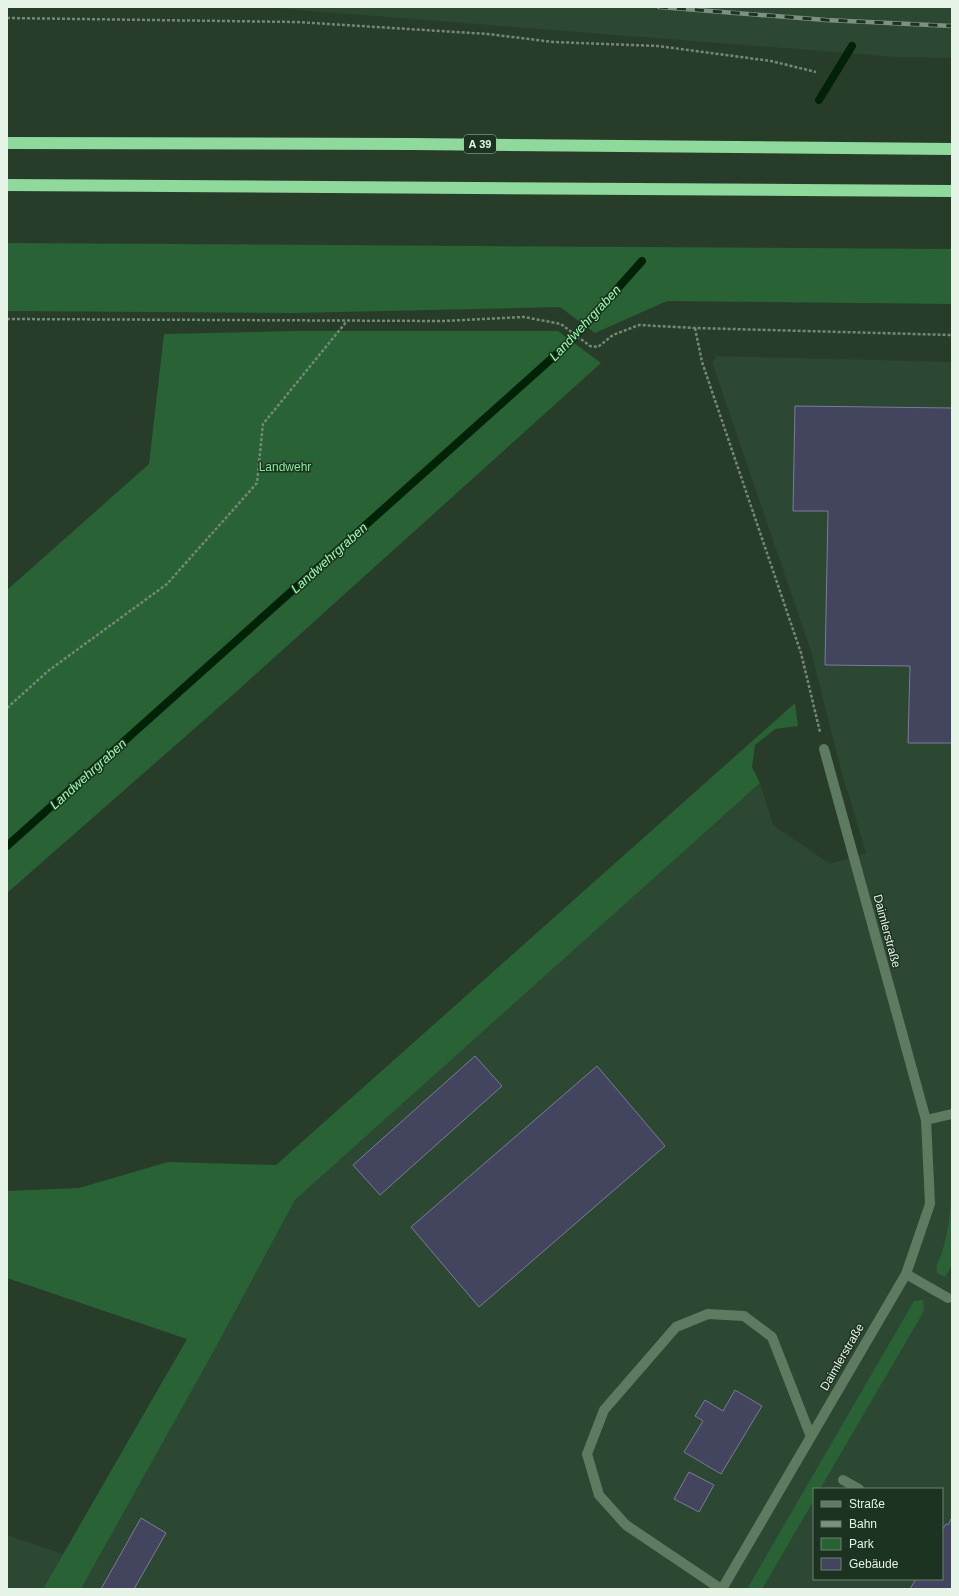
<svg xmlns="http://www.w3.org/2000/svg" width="959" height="1596" font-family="Arial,sans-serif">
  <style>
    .built { fill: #2c4832; fill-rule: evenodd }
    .green { fill: #286235 }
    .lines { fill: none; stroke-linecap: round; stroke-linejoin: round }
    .stream { stroke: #002307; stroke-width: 8 }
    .building { fill: #43455f; stroke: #7a7c99 }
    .path { stroke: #758877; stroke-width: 2.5; stroke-dasharray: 3 2; stroke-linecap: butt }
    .minor { stroke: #5e7b62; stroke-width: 10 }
    .highway { stroke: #8ed99b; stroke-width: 12 }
    .rail-casing { stroke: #7e9080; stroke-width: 4.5 }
    .rail { stroke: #1d3321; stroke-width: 3; stroke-dasharray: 9; stroke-linecap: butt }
    .labels { text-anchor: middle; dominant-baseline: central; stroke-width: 3; stroke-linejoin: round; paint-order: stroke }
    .shield { fill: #1d3321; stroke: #aabaac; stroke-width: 1 }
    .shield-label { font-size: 11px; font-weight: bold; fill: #e6f4e7 }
    .park-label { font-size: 12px; fill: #88ea9b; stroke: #1d3321 }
    .street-label { font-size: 12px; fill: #e6f4e7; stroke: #1d3321 }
    .water-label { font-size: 13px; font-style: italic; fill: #9bfdad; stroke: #1d3321 }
  </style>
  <rect width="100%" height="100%" fill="#273d2a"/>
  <path class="built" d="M260,7H952V58L898,57Z
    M717,356L952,362V1589H81L215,1349L295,1200L760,783L773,825L830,864L866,853L840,766L811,651L712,362ZM814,1489H942V1579H814Z
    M7,1535L63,1554L43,1589H7Z"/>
  <path class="green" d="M7,243L952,249V304L667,301L595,333L560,307L294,313L7,311Z
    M294,331H558L601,363L235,693L7,893V590L149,464L164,334Z
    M795,703L798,726L775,729L755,745L752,767L760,783L295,1200L215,1349L81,1589H43L187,1339L7,1278V1191L79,1188L168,1162L276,1165Z
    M952,1178V1265L945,1277L937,1273C935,1265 940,1259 942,1252C950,1228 951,1203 952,1178Z
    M923,1300L924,1311L820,1489H814V1500L762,1589H747L914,1301Z"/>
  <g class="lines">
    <path class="stream" d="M819,100L852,46
      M7,846L569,343L642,261"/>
  </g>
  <path class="building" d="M795,406L952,408V743H908L910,666L825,665L828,511H793Z
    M475,1056L502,1086L380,1195L353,1165Z
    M597,1066L665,1146L479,1307L411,1227Z
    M735,1390L762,1406L721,1474L684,1452L703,1421L695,1416L705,1400L723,1411Z
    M689,1472L714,1485L699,1512L674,1499Z
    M952,1517V1589H910L916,1579H942V1530L946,1524L948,1525Z
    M141,1518L166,1533L134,1589H101Z"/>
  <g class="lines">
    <path class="path" d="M7,18L297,22L488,34L553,42L658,46L771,61L816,72
      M7,319L443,321L524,317L561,324L590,346L598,347L613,335L639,325L695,328L952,335
      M695,328L702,362L801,653L820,732
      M7,708L48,671L167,584L257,483L263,424L347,321"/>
    <path class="minor" d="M926,1120L952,1114
      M906,1274L948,1298
      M843,1480L859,1489
      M721,1589L626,1525L599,1495L587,1454L604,1410L676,1327L708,1314L744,1316L772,1337L811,1437
      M722,1589L906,1274L930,1204L926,1120L824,749"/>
    <path class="highway" d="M7,143L412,144L952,149
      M7,185L952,191"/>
    <defs>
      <path id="rail" d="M659,7L826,20L952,26"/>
    </defs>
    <use href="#rail" class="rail-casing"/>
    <use href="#rail" class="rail"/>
  </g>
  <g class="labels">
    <rect class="shield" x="464" y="135" width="32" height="18" rx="3"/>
    <g class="shield-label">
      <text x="480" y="144">A 39</text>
    </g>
    <g class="park-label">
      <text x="285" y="467">Landwehr</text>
    </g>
    <g class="street-label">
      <text transform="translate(887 931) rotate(75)">Daimlerstraße</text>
      <text transform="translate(842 1357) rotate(-60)">Daimlerstraße</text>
    </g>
    <g class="water-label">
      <text transform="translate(585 323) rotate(-47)">Landwehrgraben</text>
      <text transform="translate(329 558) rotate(-42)">Landwehrgraben</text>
      <text transform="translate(88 774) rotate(-42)">Landwehrgraben</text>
    </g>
  </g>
  <rect width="959" height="1596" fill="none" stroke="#e6f4e7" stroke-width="16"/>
  <rect x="813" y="1488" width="130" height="92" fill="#1d3321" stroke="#6d8070"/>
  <rect x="821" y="1501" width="20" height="6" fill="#5e7b62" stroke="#6d8070"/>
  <text x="849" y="1508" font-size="12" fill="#e6f4e7">Straße</text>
  <rect x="821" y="1521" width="20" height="6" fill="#7e9080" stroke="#6d8070"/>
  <text x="849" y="1528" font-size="12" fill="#e6f4e7">Bahn</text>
  <rect x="821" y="1538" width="20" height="12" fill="#286235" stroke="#6d8070"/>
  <text x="849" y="1548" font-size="12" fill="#e6f4e7">Park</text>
  <rect x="821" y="1558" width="20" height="12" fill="#43455f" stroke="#6d8070"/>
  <text x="849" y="1568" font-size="12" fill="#e6f4e7">Gebäude</text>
</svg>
